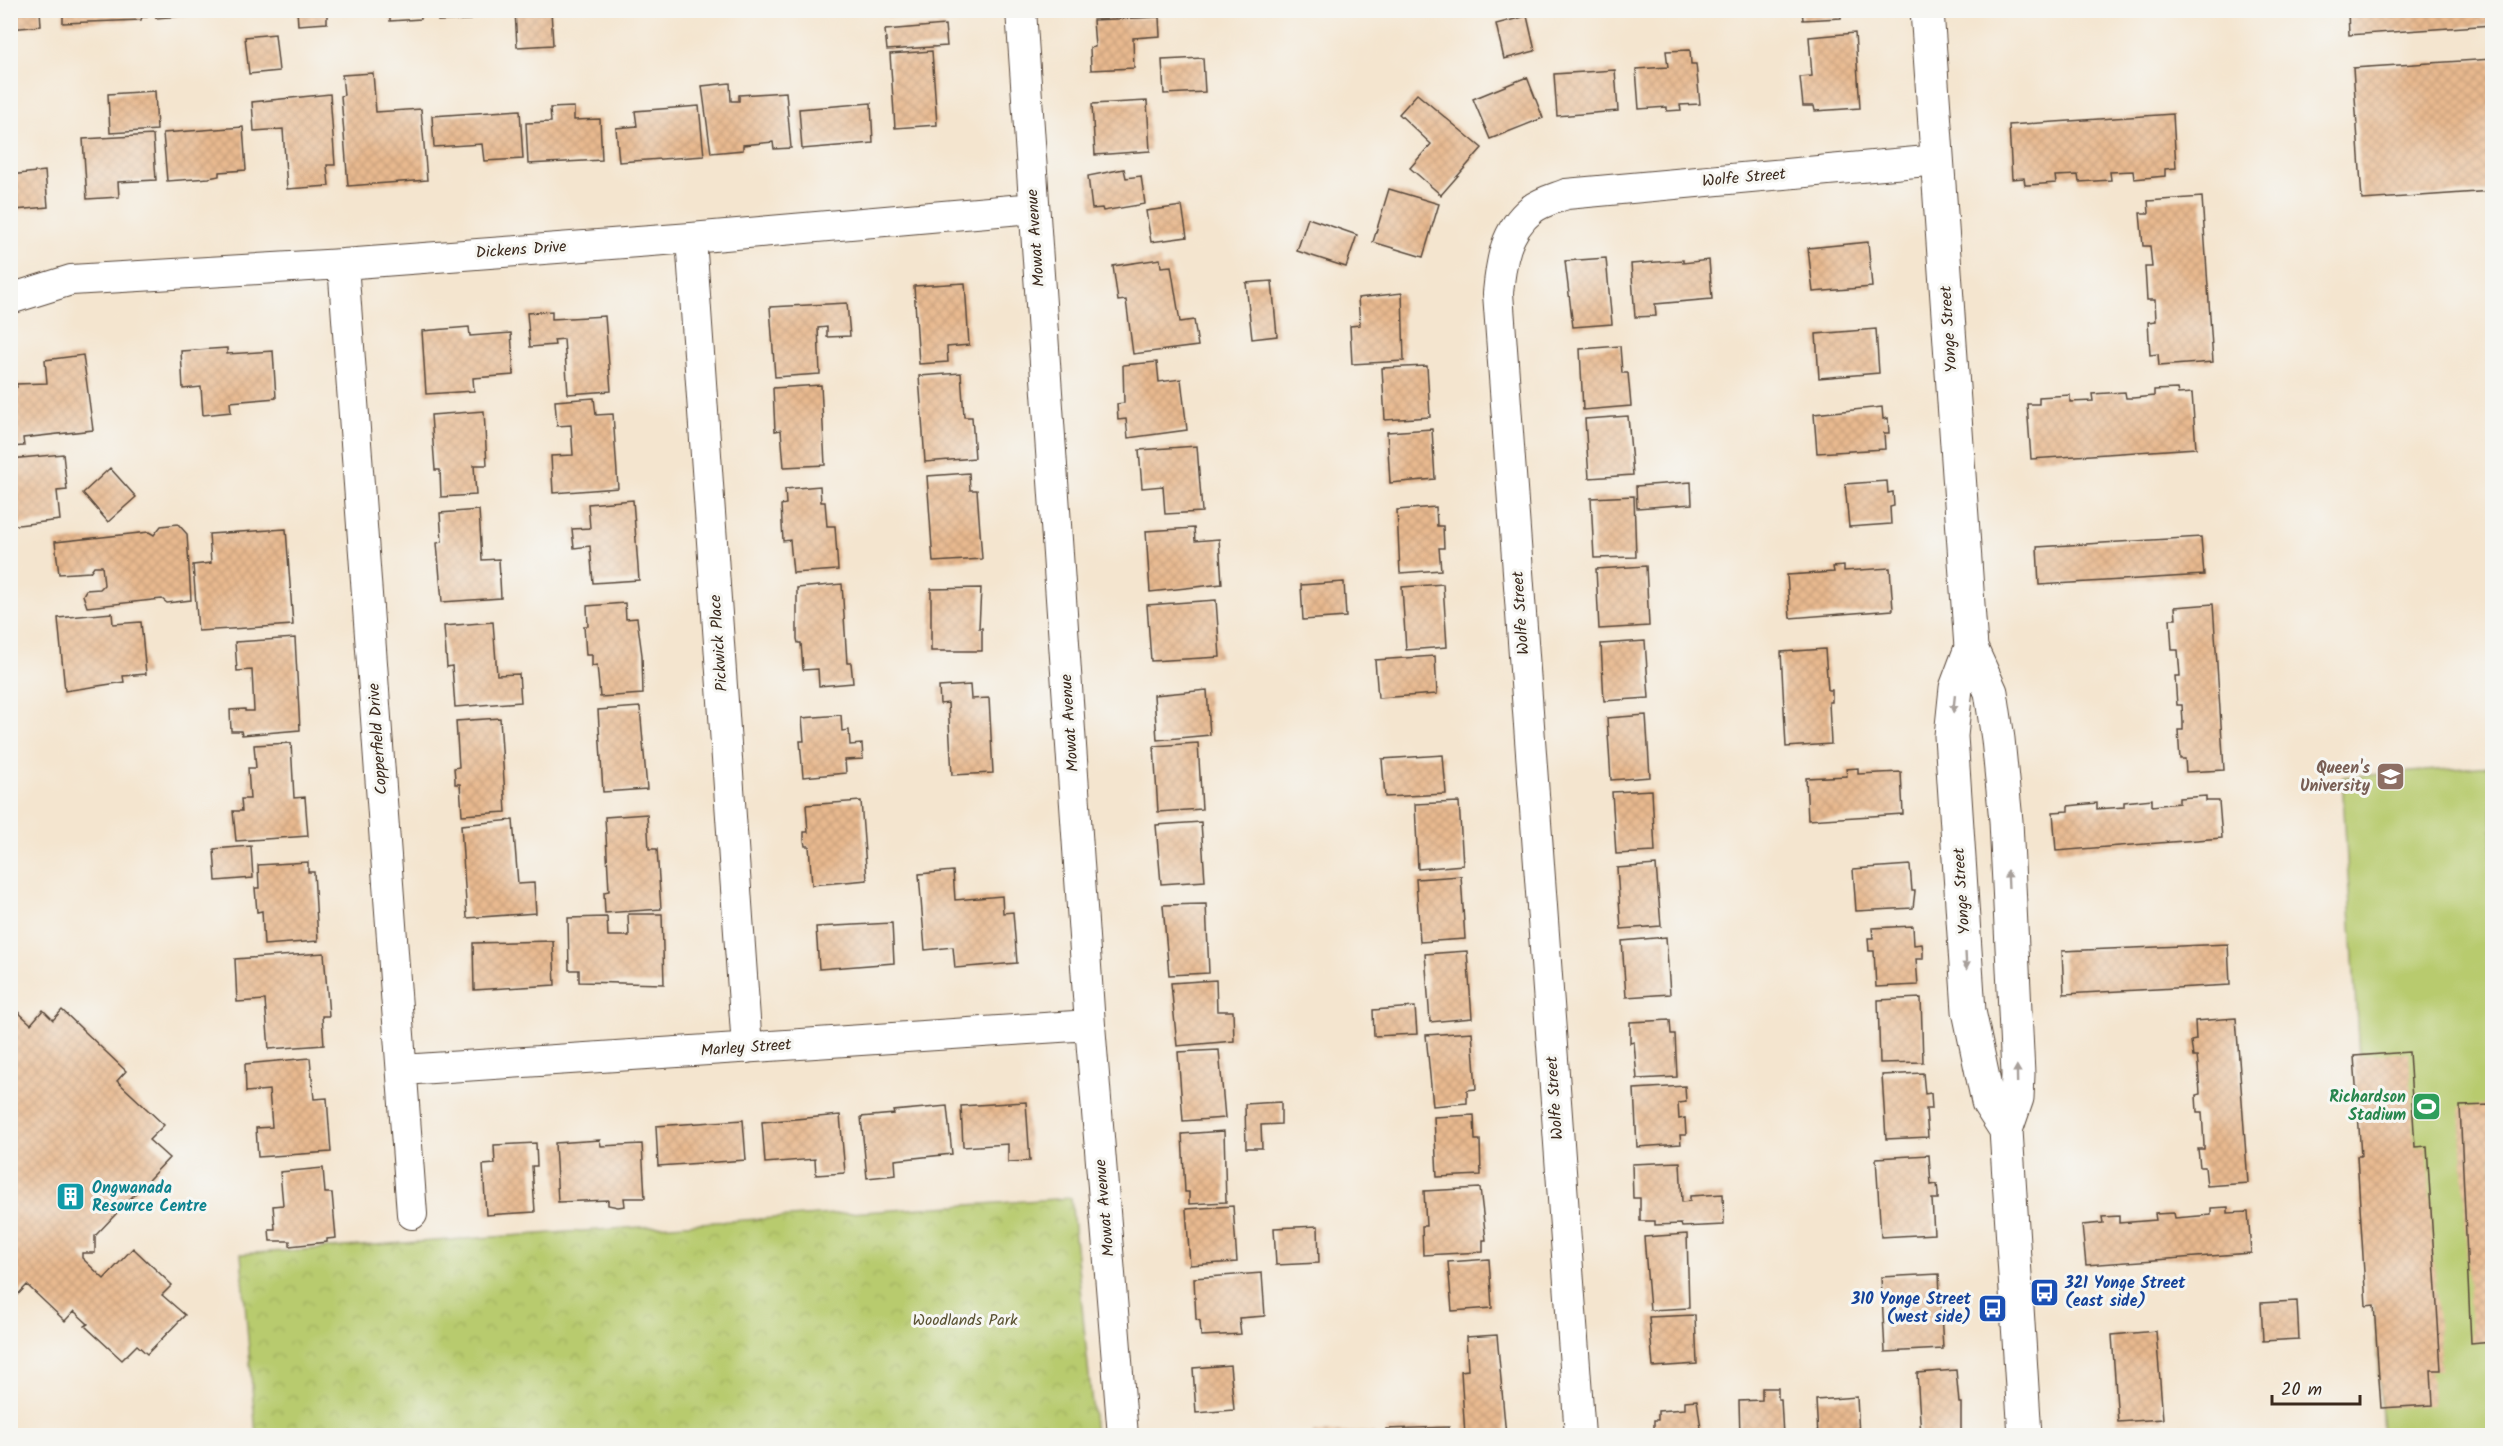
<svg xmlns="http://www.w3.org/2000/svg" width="2503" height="1446" font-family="Kalam,sans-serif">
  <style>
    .grass { fill: #b8cb6e; stroke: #7a7a46; stroke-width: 1.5 }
    .park { fill: url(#park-crowns); stroke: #7a7a46; stroke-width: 1.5 }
    .building { fill: url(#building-cross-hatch) }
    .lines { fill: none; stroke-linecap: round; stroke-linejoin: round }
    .minor-casing { stroke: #574639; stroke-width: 32 }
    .tertiary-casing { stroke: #574639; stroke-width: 35 }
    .minor { stroke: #fff; stroke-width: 30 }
    .tertiary { stroke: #fff; stroke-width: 33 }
    .oneway { fill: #a79f9a }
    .labels { text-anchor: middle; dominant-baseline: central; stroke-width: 6; stroke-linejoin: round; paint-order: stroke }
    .street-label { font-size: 16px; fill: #3b2a1e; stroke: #f6f6f2 }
    .education-label { font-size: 16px; font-weight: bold; fill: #785e54; stroke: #f6f6f2; text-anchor: end }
    .leisure-label { font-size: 16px; font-weight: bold; fill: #27864d; stroke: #f6f6f2; text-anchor: end }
    .culture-label { font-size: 16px; font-weight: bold; fill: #0d838f; stroke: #f6f6f2; text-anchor: start }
    .transit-label { font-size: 16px; font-weight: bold; fill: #164399; stroke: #f6f6f2; text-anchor: start }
    .park-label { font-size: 16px; fill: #5a5232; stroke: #f6f6f2 }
  </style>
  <defs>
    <pattern id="park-crowns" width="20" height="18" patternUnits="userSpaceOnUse" patternTransform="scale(1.5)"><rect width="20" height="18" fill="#b8cb6e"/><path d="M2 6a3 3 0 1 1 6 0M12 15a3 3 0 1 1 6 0" fill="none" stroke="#9fae5f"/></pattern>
    <pattern id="building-cross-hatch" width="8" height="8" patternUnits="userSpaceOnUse" patternTransform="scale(1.5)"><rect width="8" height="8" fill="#e8b98f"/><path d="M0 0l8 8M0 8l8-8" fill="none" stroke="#c89f7b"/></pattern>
  </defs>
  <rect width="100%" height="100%" fill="#f6f6f2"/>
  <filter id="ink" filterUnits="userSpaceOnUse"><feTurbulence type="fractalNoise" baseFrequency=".0167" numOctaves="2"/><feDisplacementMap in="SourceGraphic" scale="12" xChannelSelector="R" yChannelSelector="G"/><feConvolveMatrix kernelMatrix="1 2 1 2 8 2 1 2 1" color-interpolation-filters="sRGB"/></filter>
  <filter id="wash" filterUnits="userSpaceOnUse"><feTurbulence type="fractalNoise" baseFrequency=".008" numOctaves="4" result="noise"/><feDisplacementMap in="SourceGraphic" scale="24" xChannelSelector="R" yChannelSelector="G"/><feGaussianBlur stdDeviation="1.35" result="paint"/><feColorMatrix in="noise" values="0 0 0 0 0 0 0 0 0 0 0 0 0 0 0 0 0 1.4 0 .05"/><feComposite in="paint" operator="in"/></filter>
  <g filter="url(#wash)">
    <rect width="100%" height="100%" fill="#f4e5cf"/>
    <path class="grass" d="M2492,766V1435H2382L2342,777Z"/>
    <path class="park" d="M1071,1198L1095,1435H256L241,1254Z"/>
    <g id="blocks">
      <path class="building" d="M10,10H40L41,26L10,29Z
        M63,10H147V17H142L141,20L63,23Z
        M155,10H234V12L156,18Z
        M297,10H327V23L298,25Z
        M390,10H420L421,19L390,21Z
        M438,10H470L471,20L438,21Z
        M515,10H551L553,45L517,47Z
        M886,10H933V13L887,17Z
        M1802,10H1841V18L1803,20Z
        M2348,10H2492V25L2349,35Z
        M1527,16L1535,51L1504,59L1496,24Z
        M1159,17L1160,36L1133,38L1134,68L1091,70L1090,48L1095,47L1093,20Z
        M945,25L947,46L887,50L885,30Z
        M1855,33L1860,108L1815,111L1814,106H1803L1800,77L1812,76L1809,37Z
        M275,34L279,71L249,74L245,37Z
        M1690,50L1691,64H1696L1700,104L1680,105L1681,110L1667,111V107L1639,109L1636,69L1668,67L1666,51Z
        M932,51L937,125L895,128L890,54Z
        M1203,58L1205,92L1164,94L1162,60Z
        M2492,59V191L2362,200L2353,68Z
        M1615,70L1618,111L1557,116L1554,74Z
        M373,73L376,112L421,109L427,180L348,186L341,96L344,95L342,75Z
        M1527,77L1543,118L1490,139L1473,99Z
        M730,83L731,101H739V95L786,92L791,148L774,149L773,142L743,145V150L711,153L702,86Z
        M155,91L157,130L110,133L108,94Z
        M330,94L335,165H327L329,186L287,189L283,129L254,131L252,102Z
        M1417,94L1482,148L1441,195L1410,168L1431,144L1399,114Z
        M1147,101L1150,151L1095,155L1092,104Z
        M871,103L873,143L802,149L799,109Z
        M699,106L704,156L619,162L616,128L637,126L635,111Z
        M574,107V120L600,119L602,160L528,164L526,123L551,122L550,108Z
        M520,110L523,159L484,161L482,144L434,147L432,116Z
        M2173,114L2176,168L2165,169V176L2134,179L2133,171L2110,172L2111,180L2079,182L2078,175L2055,176L2056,183L2028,185H2025L2024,178L2012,179L2009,125Z
        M243,127L246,170L219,172V176L209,178L167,181L163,133Z
        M153,135L156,180L118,182L119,197L87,199L83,139Z
        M1124,169L1126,178L1141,176L1145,204L1103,211L1102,208L1092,209L1088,176Z
        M45,171L48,207L15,210L16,215H10V175Z
        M1389,189L1439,204L1423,257L1373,242Z
        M2202,197L2213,362L2159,366L2158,354L2150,355L2148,322L2156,321L2155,300H2147L2145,267H2152L2150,246H2143L2140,213H2149L2148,201Z
        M1182,206L1187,237L1151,242L1146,211Z
        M1308,218L1357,235L1346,267L1297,251Z
        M1868,242L1872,287L1813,292L1808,248Z
        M1606,258L1612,324L1573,327L1565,261Z
        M1160,259L1161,267L1171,266L1180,322L1194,320L1198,346L1133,354L1126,300L1118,301L1113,266Z
        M1683,260V263L1709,260L1712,299L1655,304L1656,316L1635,317L1631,264Z
        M1272,281L1277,336L1252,339L1246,283Z
        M965,283L969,345L947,347L948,362L919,364L914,286Z
        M1402,293L1404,361L1352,364L1350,326L1360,325L1358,298Z
        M847,303L850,336L827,337V327L818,328L820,374L775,377L770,307Z
        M552,311V319L605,316L611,391L568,394L564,339L554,340L555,345L530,347L527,313Z
        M469,327L470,336L511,333L514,375L473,378L474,391L426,394L422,331Z
        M1876,329L1879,373L1819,378L1816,334Z
        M1620,346L1622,373H1628L1631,406L1583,410L1580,349Z
        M227,348V354L273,351L276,398L230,402L231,412L203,415L201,387L183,389L181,351Z
        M83,355L93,430L23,438L24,446L10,447V388L17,387L16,384L47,383L45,360Z
        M1157,362L1159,382L1181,379L1187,430L1128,438L1126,419L1118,420L1117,404L1124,403L1123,365Z
        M1427,366L1430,417L1385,420L1382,368Z
        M961,373L964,417H972L975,458L925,462L919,376Z
        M821,385L825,465L784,467L781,430L775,431L773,388Z
        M2177,389L2178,394L2192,393L2196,448L2031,459L2027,404H2039V397L2070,395V402L2093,401L2092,394L2125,392L2126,398H2133L2154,396V390Z
        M594,398L596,415L613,414L618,488L553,493L551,456L573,455L571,425L557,426L555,401Z
        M1882,407L1883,419L1888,418L1889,433H1884L1885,449L1817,453L1814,414Z
        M484,411L487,465H474L476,495L441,497L440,470H435L431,415Z
        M1628,416L1633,475L1589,478L1585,419Z
        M1432,429L1435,479L1390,483L1387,432Z
        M1197,446L1202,512L1165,514L1163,486L1142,488L1139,450Z
        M63,454L67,490L57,491L60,520L10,526V459Z
        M110,468L136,497L108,522L83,493Z
        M969,473L970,490H977L982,559L933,562L927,476Z
        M1887,481L1888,493L1893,492L1894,506L1890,507L1891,524L1849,527L1845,484Z
        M1691,482L1692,504L1637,508L1636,486Z
        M820,486L821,502H825L827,526H835L838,570L793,573L790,540L783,541L781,505L786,504L785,489Z
        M1634,496L1636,557L1594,558L1591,498Z
        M633,500L639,580L593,583L590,546L574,548L572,529L590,528L588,504Z
        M1436,507L1437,526H1443L1444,548H1439L1441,570L1400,573L1397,510Z
        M479,510L482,560L499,559L501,598L442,602L437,543L442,542L440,513Z
        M178,524L187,534L191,600L167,603L162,599L87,607L83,595L86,590L100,589L104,585L102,566H94L90,572L59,574L55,542L149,532L154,535L161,526Z
        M1194,528L1195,541L1219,539L1222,584L1150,592L1146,531Z
        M286,529L293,625L198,631L193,565L211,563L209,534Z
        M2201,537L2204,575L2039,585L2037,547Z
        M1646,566L1649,626L1599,629L1596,569Z
        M1844,566V571L1890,568L1893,610L1790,618L1787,575L1834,572L1833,567Z
        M1344,582L1346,617L1303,620L1301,585Z
        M842,584L847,663H851L853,683L819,686L818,669L803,670L801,643H798L797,639V588Z
        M1443,584L1447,647L1406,650L1402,587Z
        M981,588L979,628H982V651H931V589Z
        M1216,600L1220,657L1151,661L1147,605Z
        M625,603L626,619L637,618L642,655L643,694L600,697L597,665L592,666V655H586L584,626H588L587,606Z
        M2213,604L2224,770L2186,772L2185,759H2180L2178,730H2183V723L2182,705H2177L2175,676H2180L2178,650H2172L2170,619H2176L2175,607Z
        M112,613L113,624L141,622L146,674L123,676L124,682L65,691L58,618Z
        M493,622L497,675L519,674L521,702L455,707L452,666L447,667L444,626Z
        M295,638L300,730L242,735L241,731H231L230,710L245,709V711H254L252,670L237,671L235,642Z
        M1645,641L1649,698L1604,701L1601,644Z
        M1825,649L1828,690H1832V702H1829L1831,744L1786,747L1781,652Z
        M1435,656L1437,694L1378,698L1375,660Z
        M970,685L971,699L989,698L993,773L952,775L948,703L940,704L939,687Z
        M1207,690L1210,735L1157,740L1154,695Z
        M640,707L647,789L603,792L598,710Z
        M841,715L842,731L849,730L850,745L862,744L863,759L845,760L846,773L803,777L800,741H804L802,718Z
        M1646,715L1650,777L1611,780L1607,718Z
        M500,718L506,812L462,815L460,784H455V779L454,768L459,767L456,721Z
        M291,743L294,798L305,797L308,836L236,841L233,811H242L241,799H250L248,768H256L254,745Z
        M1198,743L1202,809L1158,812L1154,746Z
        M1443,755L1446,794L1385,797L1382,759Z
        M1858,768V774L1901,772L1903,814L1808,820L1806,778L1847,776L1846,769Z
        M1652,790L1655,852L1616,854L1612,792Z
        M2206,796V801H2219L2222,838L2056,851L2053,812L2068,811V806L2097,803V809L2124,807V802L2152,799V806L2179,803V798Z
        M861,801L867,880L812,885L809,846H805L804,840V832H808L806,805Z
        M1459,802L1463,865L1418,869L1415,804Z
        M647,814L649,849H657L661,909L605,913L604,892L609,891L605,817Z
        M513,820L518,884L534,883L536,913L467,918L461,825Z
        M1201,822L1205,881L1161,884L1156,825Z
        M251,846L253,878L216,881L214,849Z
        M308,862V872H314L318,941L264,945L262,911L257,912L255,888H259L258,865Z
        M1656,865L1661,926L1621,929L1617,868Z
        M1910,865L1912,891H1915L1913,908L1856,911L1853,869Z
        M953,871L955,900L1002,896L1003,913L1013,912L1017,963L955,968L953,947L925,950L919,874Z
        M1461,876L1465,939L1420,942L1416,879Z
        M1206,904L1209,973L1169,975L1163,905Z
        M628,914H662L664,984L579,982V970H569L568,918L607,917L608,936H629Z
        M892,923L894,963L819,969L816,927Z
        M1913,926L1914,945L1922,944L1923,951V959H1916L1918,985L1876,987L1874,951H1869L1868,938H1873L1872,928Z
        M1666,937L1670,994L1626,997L1622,941Z
        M553,941L555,985L474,990L473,943Z
        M2228,944L2230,985L2064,994L2062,951Z
        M1467,951L1472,1018L1430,1022L1425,954Z
        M324,953L329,1016H322L324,1045L269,1049L265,1000L237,1002L235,959Z
        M1216,980L1217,1011H1233L1234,1041L1177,1046L1171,983Z
        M1921,998L1923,1062L1880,1063L1878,1000Z
        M1415,1007L1417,1034L1374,1036L1373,1010Z
        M43,1010L53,1020L62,1010L126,1071L117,1081L164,1125L149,1140L169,1158L95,1236V1253H82V1258L104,1279L133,1248L172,1285L162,1295L185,1315L147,1354L137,1345L122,1360L85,1326L88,1324L74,1311L65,1321L27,1285L10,1303V1012L17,1011L31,1024Z
        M2236,1018L2248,1183L2207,1186L2205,1167H2200L2198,1149H2204V1145L2202,1112H2197L2196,1095L2200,1094L2198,1065L2197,1057H2193L2191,1041L2196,1040L2195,1021Z
        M1670,1020L1671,1034H1675L1677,1077L1637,1079L1634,1042L1630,1043V1022Z
        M1472,1032L1476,1089L1467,1090V1103L1433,1106L1426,1035Z
        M1219,1050L1225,1118L1183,1121L1178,1052Z
        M2409,1052L2415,1147L2427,1146L2441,1370H2431L2433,1405L2381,1408L2374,1305L2366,1306L2357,1156H2361L2354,1056Z
        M310,1058L314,1099L327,1098L331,1152L258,1157L256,1128L272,1127L269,1090L246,1092L245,1064Z
        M1923,1073L1925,1094L1931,1093L1932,1109H1926L1928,1137L1886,1139L1882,1075Z
        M1685,1086L1686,1102L1678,1103L1679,1119L1685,1118L1686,1135H1680L1681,1144L1637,1147L1634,1089Z
        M1026,1102L1030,1161L1008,1162V1144L963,1147L961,1106Z
        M1281,1102V1124L1261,1125L1262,1148H1246L1245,1104Z
        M2492,1105V1341L2471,1343L2460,1106Z
        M947,1106L952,1154L895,1160L896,1175L867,1178L861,1117L894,1114L893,1111Z
        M840,1115L845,1173L816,1175L815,1159L765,1163L762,1122Z
        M1474,1115L1475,1140H1480L1481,1175L1437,1177L1434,1117Z
        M743,1120L746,1160L658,1166L656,1126Z
        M1224,1131L1226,1202L1189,1204V1192H1185L1182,1134Z
        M600,1140L601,1146L642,1144L645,1198H624L625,1206L618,1207L608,1205V1200L558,1202L555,1143Z
        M536,1143L537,1166H532L535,1212L486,1215L483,1165L495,1164L494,1145Z
        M1929,1155L1931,1185L1937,1184L1938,1193V1199H1932L1934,1234L1881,1237L1876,1158Z
        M1680,1162L1682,1202L1690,1201V1196L1723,1194L1724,1225L1682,1227L1681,1224L1655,1225V1221H1640V1198H1633L1632,1164Z
        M323,1168L325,1193H332L336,1238L327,1239V1242L290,1246V1241H270L269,1229H275L273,1206L283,1205L280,1172Z
        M1480,1188L1486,1240H1483V1252L1423,1255L1422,1226H1426L1424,1191Z
        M1233,1206L1237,1262L1190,1265L1186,1209Z
        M2228,1207V1213L2248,1212L2251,1253L2086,1265L2082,1225L2103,1223L2102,1217L2119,1216V1223L2156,1220L2155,1214L2174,1213L2175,1218L2211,1215V1208Z
        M1318,1226L1319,1263L1276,1265L1274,1228Z
        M1687,1234L1689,1308L1650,1310L1644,1237Z
        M1489,1259L1492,1308L1452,1311L1448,1262Z
        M1262,1273L1265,1316L1239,1318L1241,1334L1201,1336L1200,1321L1196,1319L1194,1278Z
        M1939,1274L1943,1349L1885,1352L1881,1277Z
        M2297,1301L2299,1339L2263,1341L2261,1303Z
        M1695,1315L1697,1364L1653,1367L1649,1317Z
        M2156,1331L2163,1419L2118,1422L2112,1335Z
        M1497,1335L1506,1436H1465L1461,1371L1468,1370L1466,1337Z
        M1230,1365L1234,1410L1196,1413L1193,1368Z
        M1956,1370L1959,1403H1961V1436H1921L1917,1373Z
        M1762,1388H1778V1399H1781L1783,1436H1740L1739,1401L1762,1400Z
        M1857,1397L1859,1436H1818L1816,1400Z
        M1697,1400L1702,1436H1654V1420H1658V1411L1685,1409V1401Z
        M1449,1427V1436H1387L1386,1429Z
        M1313,1432H1373L1374,1436H1313Z"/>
    </g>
  </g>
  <g filter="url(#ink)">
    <use href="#blocks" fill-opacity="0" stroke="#574639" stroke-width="1.5"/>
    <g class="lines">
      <defs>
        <path id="minor" d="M1021,10L1090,1025L1123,1436
          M691,238L747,1048
          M343,264L412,1214
          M10,299L71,280L343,264L691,238L1034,208
          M402,1070L1090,1025
          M1580,1436L1498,293C1501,261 1505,231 1532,209C1541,202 1556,198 1566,194L1938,160"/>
        <path id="tertiary" d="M1927,10L1971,648L1991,692L1998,739L2006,821L2018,1074L2017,1098L2006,1130L2025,1436
          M1971,648L1956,688L1951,736L1969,1011L1988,1102L2006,1130"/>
      </defs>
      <use href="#minor" class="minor-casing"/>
      <use href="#tertiary" class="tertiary-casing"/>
      <use href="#minor" class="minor"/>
      <use href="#tertiary" class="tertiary"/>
    </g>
    <defs><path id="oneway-solid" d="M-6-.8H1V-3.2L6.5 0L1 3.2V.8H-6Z" transform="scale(1.5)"/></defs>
    <g class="oneway">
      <use href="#oneway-solid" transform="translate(1954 704) rotate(96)"/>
      <use href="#oneway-solid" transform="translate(2008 879) rotate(-93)"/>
      <use href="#oneway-solid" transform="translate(1966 961) rotate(87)"/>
      <use href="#oneway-solid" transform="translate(2017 1074) rotate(-91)"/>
    </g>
  </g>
  <defs>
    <symbol id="university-square" viewBox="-11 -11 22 22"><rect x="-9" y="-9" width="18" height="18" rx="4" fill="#8d6e63" stroke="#f6f6f2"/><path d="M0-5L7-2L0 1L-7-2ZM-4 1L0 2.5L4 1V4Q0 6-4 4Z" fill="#fff"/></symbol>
    <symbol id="stadium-square" viewBox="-11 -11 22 22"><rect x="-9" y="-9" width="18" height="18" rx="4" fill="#2e9e5b" stroke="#f6f6f2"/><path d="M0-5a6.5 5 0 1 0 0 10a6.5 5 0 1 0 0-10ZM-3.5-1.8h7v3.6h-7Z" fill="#fff"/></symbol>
    <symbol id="building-square" viewBox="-11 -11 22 22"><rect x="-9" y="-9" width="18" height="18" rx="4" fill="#0f9aa8" stroke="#f6f6f2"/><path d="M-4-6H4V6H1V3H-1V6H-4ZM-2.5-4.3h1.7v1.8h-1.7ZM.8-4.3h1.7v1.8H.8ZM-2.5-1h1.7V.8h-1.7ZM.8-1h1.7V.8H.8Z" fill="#fff"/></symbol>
    <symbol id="bus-square" viewBox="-11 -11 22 22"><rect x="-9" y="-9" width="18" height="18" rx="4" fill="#1a4fb4" stroke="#f6f6f2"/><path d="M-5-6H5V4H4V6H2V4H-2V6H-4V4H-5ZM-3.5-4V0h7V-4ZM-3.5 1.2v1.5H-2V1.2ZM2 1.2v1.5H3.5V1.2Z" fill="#fff"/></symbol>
  </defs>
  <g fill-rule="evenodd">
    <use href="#university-square" x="2374" y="760" width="33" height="33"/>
    <use href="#stadium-square" x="2410" y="1090" width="33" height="33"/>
    <use href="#building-square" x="54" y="1180" width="33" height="33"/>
    <use href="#bus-square" x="2028" y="1276" width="33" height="33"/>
    <use href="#bus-square" x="1976" y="1292" width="33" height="33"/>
  </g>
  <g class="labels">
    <g class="street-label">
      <text transform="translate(1744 178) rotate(-5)">Wolfe Street</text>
      <text transform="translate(1036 238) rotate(-94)">Mowat Avenue</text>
      <text transform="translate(521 250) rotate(-4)">Dickens Drive</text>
      <text transform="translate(1949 329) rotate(-94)">Yonge Street</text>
      <text transform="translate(1521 613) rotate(-94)">Wolfe Street</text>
      <text transform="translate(719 643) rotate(-94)">Pickwick Place</text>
      <text transform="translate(1070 723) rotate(-94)">Mowat Avenue</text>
      <text transform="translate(378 739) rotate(-94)">Copperfield Drive</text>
      <text transform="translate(1962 891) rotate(-94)">Yonge Street</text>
      <text transform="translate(746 1048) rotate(-4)">Marley Street</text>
      <text transform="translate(1555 1098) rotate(-94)">Wolfe Street</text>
      <text transform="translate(1105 1208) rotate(-95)">Mowat Avenue</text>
    </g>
    <g class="education-label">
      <text x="2370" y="768">Queen's<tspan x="2370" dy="18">University</tspan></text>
    </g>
    <g class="leisure-label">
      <text x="2406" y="1097">Richardson<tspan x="2406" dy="18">Stadium</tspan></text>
    </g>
    <g class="culture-label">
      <text x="92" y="1188">Ongwanada<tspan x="92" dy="18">Resource Centre</tspan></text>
    </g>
    <g class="transit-label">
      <text x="2065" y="1283">321 Yonge Street<tspan x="2065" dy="18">(east side)</tspan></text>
      <text x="1971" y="1299" text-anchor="end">310 Yonge Street<tspan x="1971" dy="18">(west side)</tspan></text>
    </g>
    <g class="park-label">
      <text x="965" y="1320">Woodlands Park</text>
    </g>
  </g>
  <rect width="2503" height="1446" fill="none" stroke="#f6f6f2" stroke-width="36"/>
  <path d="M2272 1395v9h88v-9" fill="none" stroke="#3b2a1e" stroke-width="3"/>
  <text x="2281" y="1395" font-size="18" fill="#3b2a1e" stroke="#f6f6f2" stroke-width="4.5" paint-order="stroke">20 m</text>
</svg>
